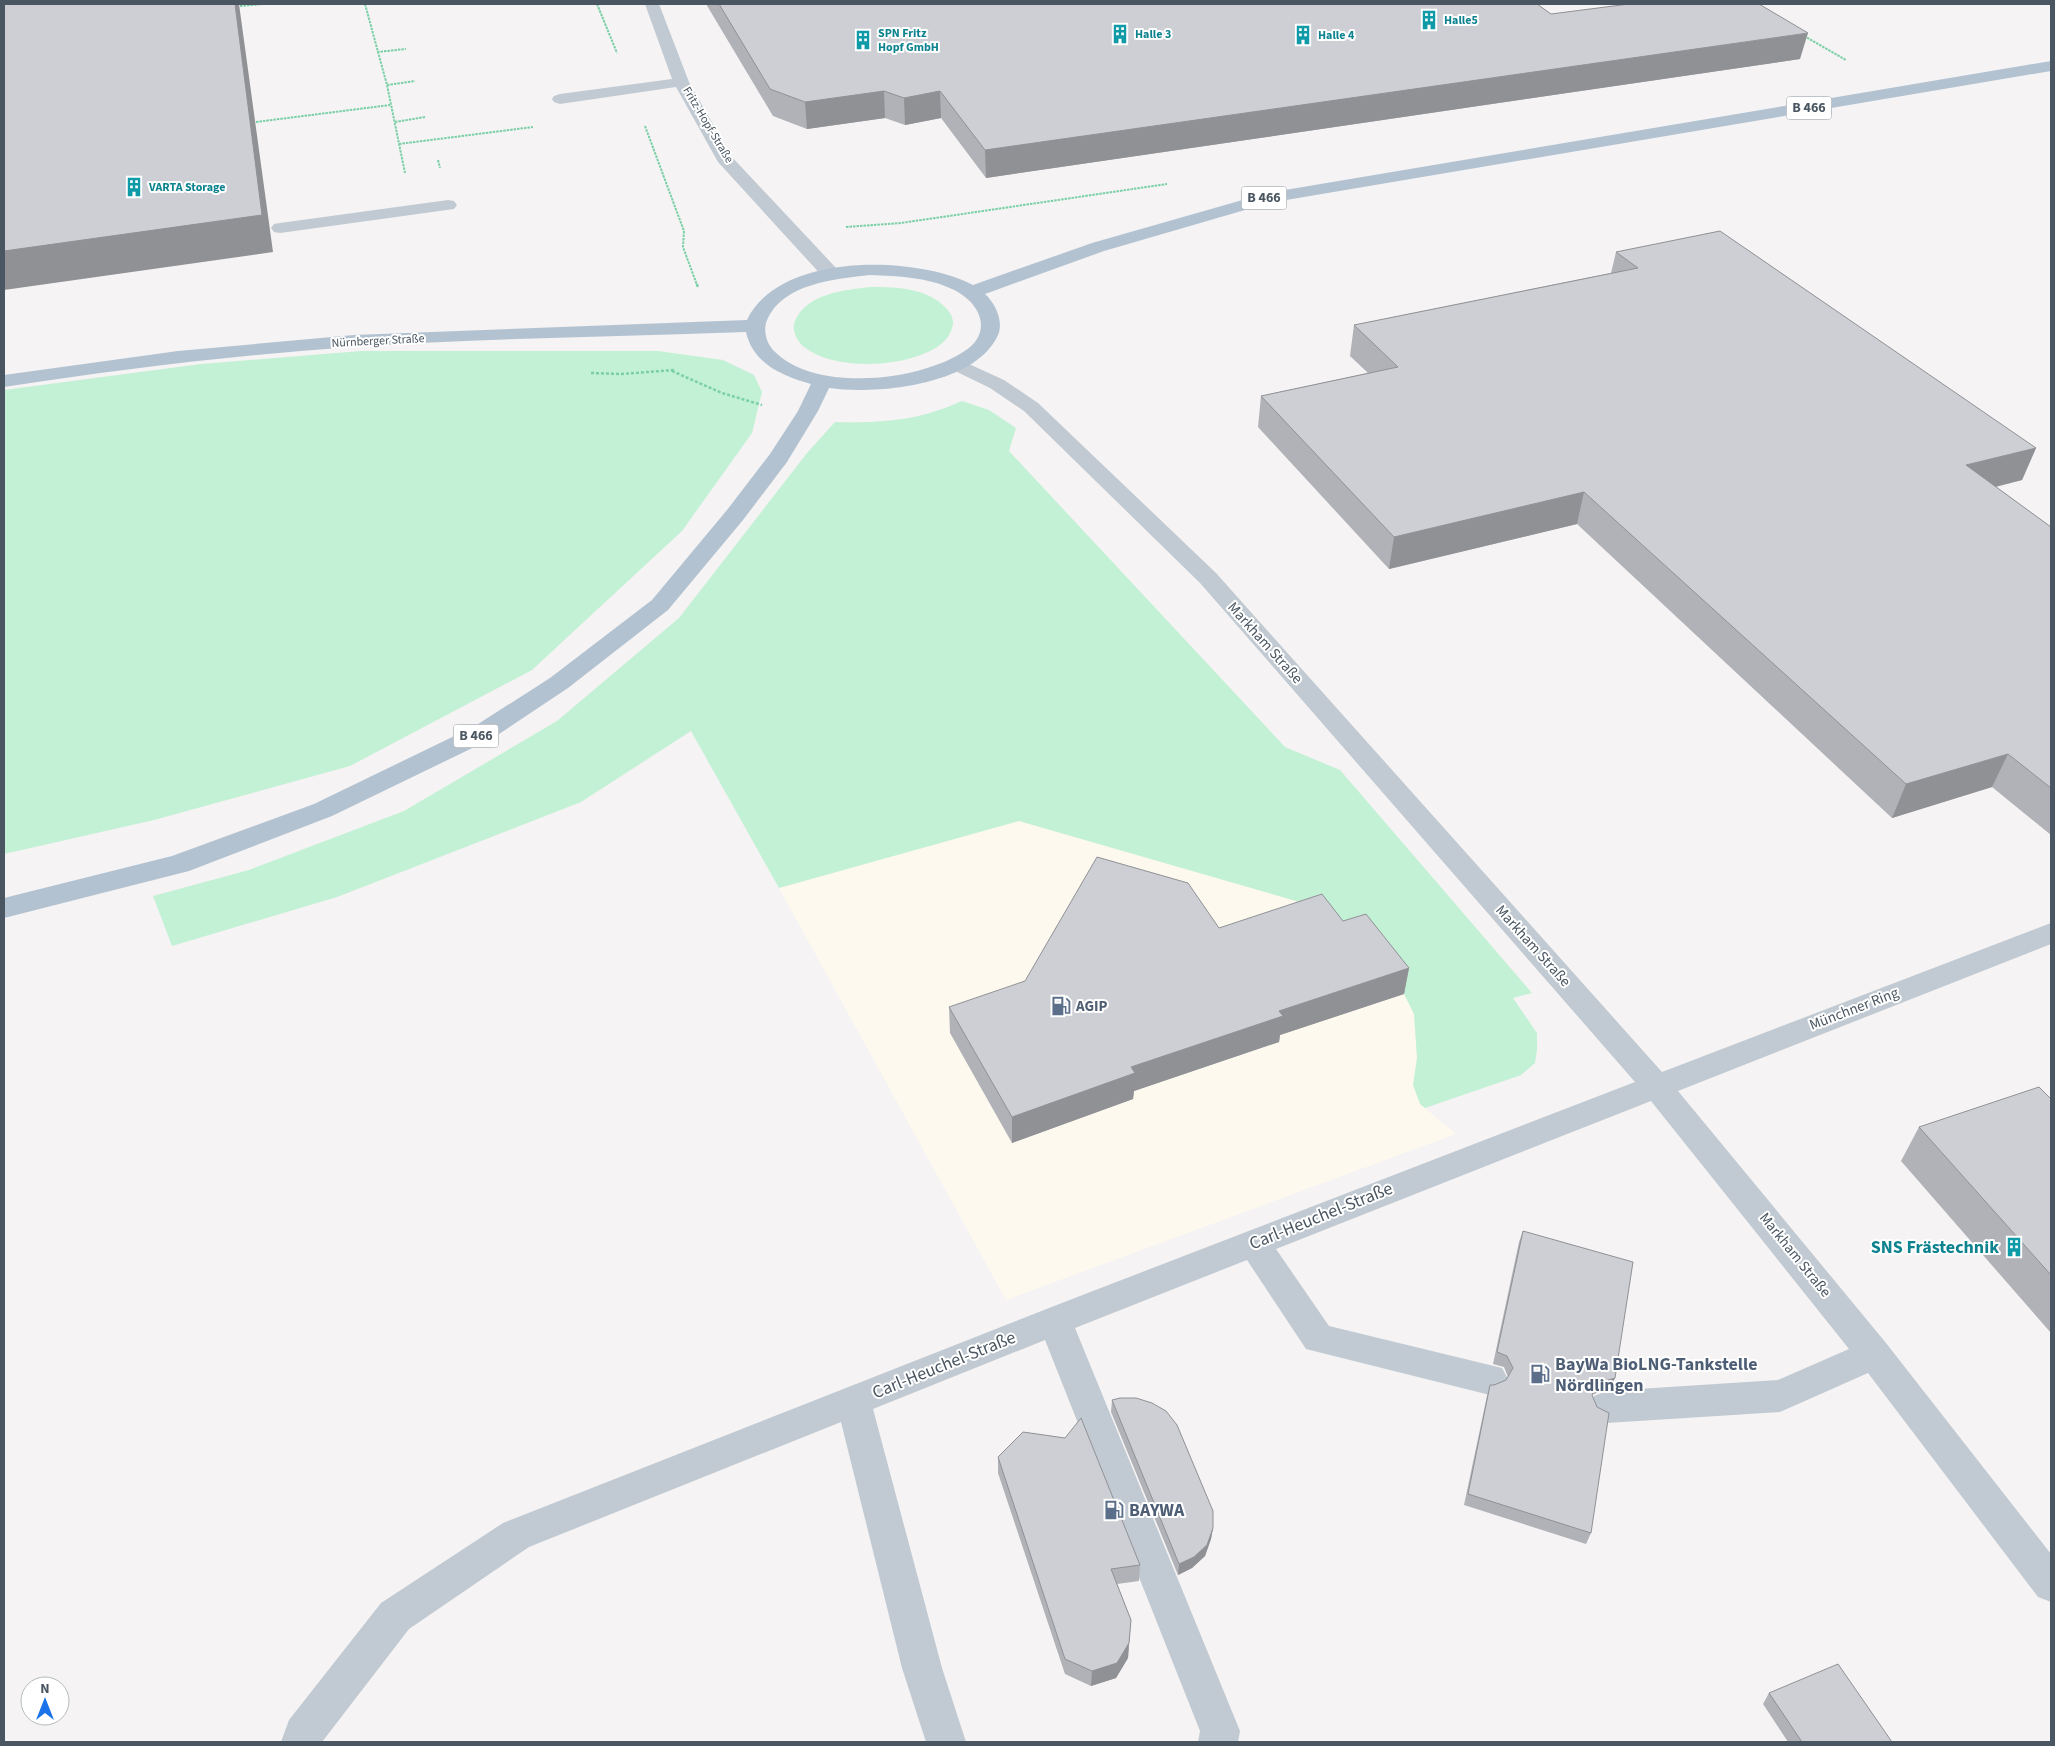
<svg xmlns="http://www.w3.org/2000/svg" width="2055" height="1746" font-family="'Source Sans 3',sans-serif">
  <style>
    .commercial { fill: #fdf9ef }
    .green { fill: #c3f1d5 }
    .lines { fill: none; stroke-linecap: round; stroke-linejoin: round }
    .path-far1 { stroke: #7ad0a6; stroke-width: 2; stroke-dasharray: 2.5 1; stroke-linecap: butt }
    .path { stroke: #7ad0a6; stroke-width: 2.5; stroke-dasharray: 3 2; stroke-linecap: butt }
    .minor { fill: #c1cad2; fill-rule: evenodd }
    .major { fill: #b3c2d1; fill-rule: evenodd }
    .wall { fill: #b0b2b7 }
    .shaded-wall { fill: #909195 }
    .building { fill: #cdcfd5; stroke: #909195 }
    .labels { text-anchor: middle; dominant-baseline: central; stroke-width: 4; stroke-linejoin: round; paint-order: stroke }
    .far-culture-label { font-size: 12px; font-weight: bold; fill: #0d838f; stroke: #fff; text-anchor: start }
    .far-street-label { font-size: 12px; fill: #4a5661; stroke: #fff }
    .shield { fill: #fff; stroke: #808990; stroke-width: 1 }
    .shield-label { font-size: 14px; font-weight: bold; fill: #4a5661 }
    .street-label { font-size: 15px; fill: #4a5661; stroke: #fff }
    .service-label { font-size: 15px; font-weight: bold; fill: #4e5e75; stroke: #fff; text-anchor: start }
    .near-street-label { font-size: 18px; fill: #4a5661; stroke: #fff }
    .near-culture-label { font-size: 18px; font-weight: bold; fill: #0d838f; stroke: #fff; text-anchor: end }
    .near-service-label { font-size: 18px; font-weight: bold; fill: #4e5e75; stroke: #fff; text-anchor: start }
  </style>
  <rect width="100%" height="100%" fill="#f5f3f3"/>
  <path class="commercial" d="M1019,821L1296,901L1318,921L1361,940L1404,994L1414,1014L1417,1058L1413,1085L1420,1104L1456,1134L1006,1300L779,888Z"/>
  <path class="green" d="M871,287C897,287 927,288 946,308C951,313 955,321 952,328C948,343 932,351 918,356C887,367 832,369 804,347C797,341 791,330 795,321C807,293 845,290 871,287Z
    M361,351H658L723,360L754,375L762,392L752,433L682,531L532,670L350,766L154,820L4,854V390L201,364Z
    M962,401L989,410L1016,428L1009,451L1285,747L1340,770L1532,993L1513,998L1537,1033V1050L1535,1063L1521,1075L1425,1108L1420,1104L1413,1085L1417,1058L1414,1014L1404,994L1296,901L1019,821L779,888L691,731L581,802L337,897L172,946L153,896L249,870L404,811L557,721L679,618L807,453L835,422C883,423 917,421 962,401Z"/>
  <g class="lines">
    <path class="path-far1" d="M365,4L387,85L405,173
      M597,4L617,53
      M240,6L264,4
      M1804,36L1846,60
      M377,52L406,49
      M387,85L415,81
      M256,122L390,105
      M395,122L425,117
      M645,126L684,231L683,247L697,285
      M399,144L533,127
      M438,160L440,168
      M846,227L901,223L1167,184"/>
    <path class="path" d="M697,284L698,288
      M672,371L722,393L762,405
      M591,373L621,374L674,370"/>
    <path class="minor" d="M645,4H659L689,82L731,156L838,270L840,274L838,278L831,280L824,278L718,162L676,87L560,104L554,102L552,99L554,96L560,94L672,79Z
      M448,200L454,201L457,205L454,209L280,233L274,232L271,228L274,224L280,223Z
      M958,359L1004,380L1038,403L1216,573L1662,1072L2051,923V944L1678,1091L1886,1343L2051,1554V1602L2038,1597L1868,1373L1780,1412L1607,1423L1594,1418L1589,1407L1594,1396L1607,1391L1778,1380L1849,1349L1651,1101L1276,1249L1329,1326L1502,1368L1508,1379L1502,1390L1490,1395L1306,1349L1247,1260L1075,1328L1240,1731L1238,1742H1198L1200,1731L1045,1340L873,1409L942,1668L966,1742H926L902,1668L841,1422L529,1547L409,1629L322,1742H281L289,1720L381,1603L503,1523L1067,1301L1635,1082L1200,583L1024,411L990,388L951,369L948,365L951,361Z"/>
    <path class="major" d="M2051,61V71L1269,203L1104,251L985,294C995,303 1004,321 998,335C976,385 877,395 829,388L818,411L787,462L743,520L668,610L568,688L493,738L332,816L189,871L4,918V898L172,856L314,804L475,726L550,678L652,600L727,510L770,454L798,411L811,384C783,376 753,364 746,332C615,337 484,338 353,347C236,355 120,369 4,387V375L178,351L354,335L747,320C779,252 916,255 973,285L1092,243L1267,193ZM870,275C897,276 927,277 952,289C972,298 991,320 975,342C967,352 948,361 936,365C891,382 811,388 774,351C766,343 763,330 767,320C783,283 836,279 870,275Z"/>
  </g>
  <path class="wall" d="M706,4H1537L1551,14L1800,59L986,178L941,118L905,125L885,118L807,129L773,116Z
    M1616,252L2036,448L2022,480L1996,487L2051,527V835L1992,787L1892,818L1577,524L1389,569L1258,427L1261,396L1368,373L1350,356L1354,325L1611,273Z
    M1343,921L1409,968L1404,994L1280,1035L1279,1042L1134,1091L1133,1099L1012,1143L950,1033L949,1007L1219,928Z
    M2051,1099V1333L1901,1161L1919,1127Z
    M1523,1231L1610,1389L1593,1394L1592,1396L1591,1533L1586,1544L1464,1505L1487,1396L1490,1385H1494L1506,1380L1508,1377L1504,1367L1493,1364L1519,1242Z
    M1112,1400L1213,1528L1211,1539L1205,1556L1192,1568L1178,1575L1111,1412Z
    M998,1457L1140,1565L1139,1581L1117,1584L1131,1620L1128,1658L1116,1678L1091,1686L1065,1674L998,1473Z
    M1769,1693L1892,1742H1788L1763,1704Z"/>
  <path class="shaded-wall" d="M235,4H239L273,252L4,290V251Z
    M1808,33L1800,59L986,178L985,150Z
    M884,91L885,118L807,129L805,102Z
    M940,91L941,118L905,125L904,98Z
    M2036,448L2022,480L1953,497L1966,465Z
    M1584,492L1577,524L1389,569L1394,537Z
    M2008,754L1992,787L1892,818L1906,784Z
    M1409,968L1404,994L1280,1035L1279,1042L1134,1091L1133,1099L1012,1143V1117L1131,1067L1279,1011Z
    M1615,1378L1610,1389L1593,1394L1587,1406L1598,1383Z
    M1213,1528L1211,1539L1205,1556L1192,1568L1178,1575L1179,1564Z
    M1129,1643L1128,1658L1116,1678L1091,1686L1092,1671Z"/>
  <path class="building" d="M4,4H235L262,215L4,251Z
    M719,4H1537L1551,14L1629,4H1759L1808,33L985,150L940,91L904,98L884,91L805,102L770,89Z
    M1720,231L2036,448L1966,465L2051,527V788L2008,754L1906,784L1584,492L1394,537L1261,396L1398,367L1354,325L1638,268L1616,252Z
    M1097,857L1188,883L1219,928L1322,894L1343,921L1366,914L1409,968L1279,1011L1283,1016L1131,1067L1135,1073L1012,1117L949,1007L1025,981Z
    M2039,1087L2051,1099V1275L1919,1127Z
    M1523,1231L1633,1262L1615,1378L1598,1383L1592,1395L1597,1407L1609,1413L1591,1533L1468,1494L1490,1385H1494L1506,1380L1513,1368L1507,1356L1497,1352Z
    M1120,1398H1136L1152,1403L1166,1411L1177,1425L1213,1511V1528L1207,1545L1194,1557L1179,1564L1112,1400Z
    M1081,1418L1140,1565L1111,1569L1131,1620L1129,1643L1117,1663L1092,1671L1065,1659L998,1457L1023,1432L1065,1438Z
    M1838,1664L1892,1742H1802L1769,1693Z"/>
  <defs>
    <symbol id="building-bare" viewBox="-9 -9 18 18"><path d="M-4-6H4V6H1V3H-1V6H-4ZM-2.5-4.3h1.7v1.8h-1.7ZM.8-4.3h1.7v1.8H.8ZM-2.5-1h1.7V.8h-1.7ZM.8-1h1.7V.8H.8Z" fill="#0f9aa8" stroke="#fff" stroke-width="2.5" paint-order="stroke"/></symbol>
    <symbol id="fuel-bare" viewBox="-9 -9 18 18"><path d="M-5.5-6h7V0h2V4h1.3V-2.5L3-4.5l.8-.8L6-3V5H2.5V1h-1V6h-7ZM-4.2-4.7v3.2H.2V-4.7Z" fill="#5c6f8a" stroke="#fff" stroke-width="2.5" paint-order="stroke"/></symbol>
  </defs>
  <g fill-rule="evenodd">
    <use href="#building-bare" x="1415" y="6" width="28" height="28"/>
    <use href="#building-bare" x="1106" y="20" width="28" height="28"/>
    <use href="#building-bare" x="1289" y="21" width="28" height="28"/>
    <use href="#building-bare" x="849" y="26" width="28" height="28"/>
    <use href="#building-bare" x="120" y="173" width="28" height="28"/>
    <use href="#fuel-bare" x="1047" y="992" width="28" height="28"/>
    <use href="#building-bare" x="2000" y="1233" width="28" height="28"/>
    <use href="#fuel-bare" x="1526" y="1360" width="28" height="28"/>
    <use href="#fuel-bare" x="1100" y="1496" width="28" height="28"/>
  </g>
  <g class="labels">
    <g class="far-culture-label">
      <text x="1444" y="20">Halle5</text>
      <text x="878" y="33">SPN Fritz<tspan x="878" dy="14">Hopf GmbH</tspan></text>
      <text x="1135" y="34">Halle 3</text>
      <text x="1318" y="35">Halle 4</text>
      <text x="149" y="187">VARTA Storage</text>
    </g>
    <g class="far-street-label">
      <text transform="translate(708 125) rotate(59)">Fritz-Hopf-Straße</text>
      <text transform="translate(378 341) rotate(-3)">Nürnberger Straße</text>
    </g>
    <g class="shield">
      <rect x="1786.5" y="96.5" width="45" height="23" rx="4"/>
      <rect x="1241.5" y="186.5" width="45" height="23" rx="4"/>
      <rect x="453.5" y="724.5" width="45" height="23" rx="4"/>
    </g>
    <g class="shield-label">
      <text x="1809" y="108">B 466</text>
      <text x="1264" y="198">B 466</text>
      <text x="476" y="736">B 466</text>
    </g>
    <g class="street-label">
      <text transform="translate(1265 643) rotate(48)">Markham Straße</text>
      <text transform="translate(1533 946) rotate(48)">Markham Straße</text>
      <text transform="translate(1854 1009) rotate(-21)">Münchner Ring</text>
      <text transform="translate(1795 1255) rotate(51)">Markham Straße</text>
    </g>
    <g class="service-label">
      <text x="1076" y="1006">AGIP</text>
    </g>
    <g class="near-street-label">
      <text transform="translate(1321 1216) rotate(-22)">Carl-Heuchel-Straße</text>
      <text transform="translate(944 1365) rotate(-22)">Carl-Heuchel-Straße</text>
    </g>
    <g class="near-culture-label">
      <text x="1999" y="1247">SNS Frästechnik</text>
    </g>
    <g class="near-service-label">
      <text x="1555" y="1364">BayWa BioLNG-Tankstelle<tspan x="1555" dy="21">Nördlingen</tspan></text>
      <text x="1129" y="1510">BAYWA</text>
    </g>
  </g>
  <rect width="2055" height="1746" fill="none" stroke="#4a5661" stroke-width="10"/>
  <g transform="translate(45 1701)"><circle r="24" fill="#ffffff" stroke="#b7bbc0"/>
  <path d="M0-4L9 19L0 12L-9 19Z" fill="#1a73e8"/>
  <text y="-8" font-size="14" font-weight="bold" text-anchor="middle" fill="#4a5661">N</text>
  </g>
</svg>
